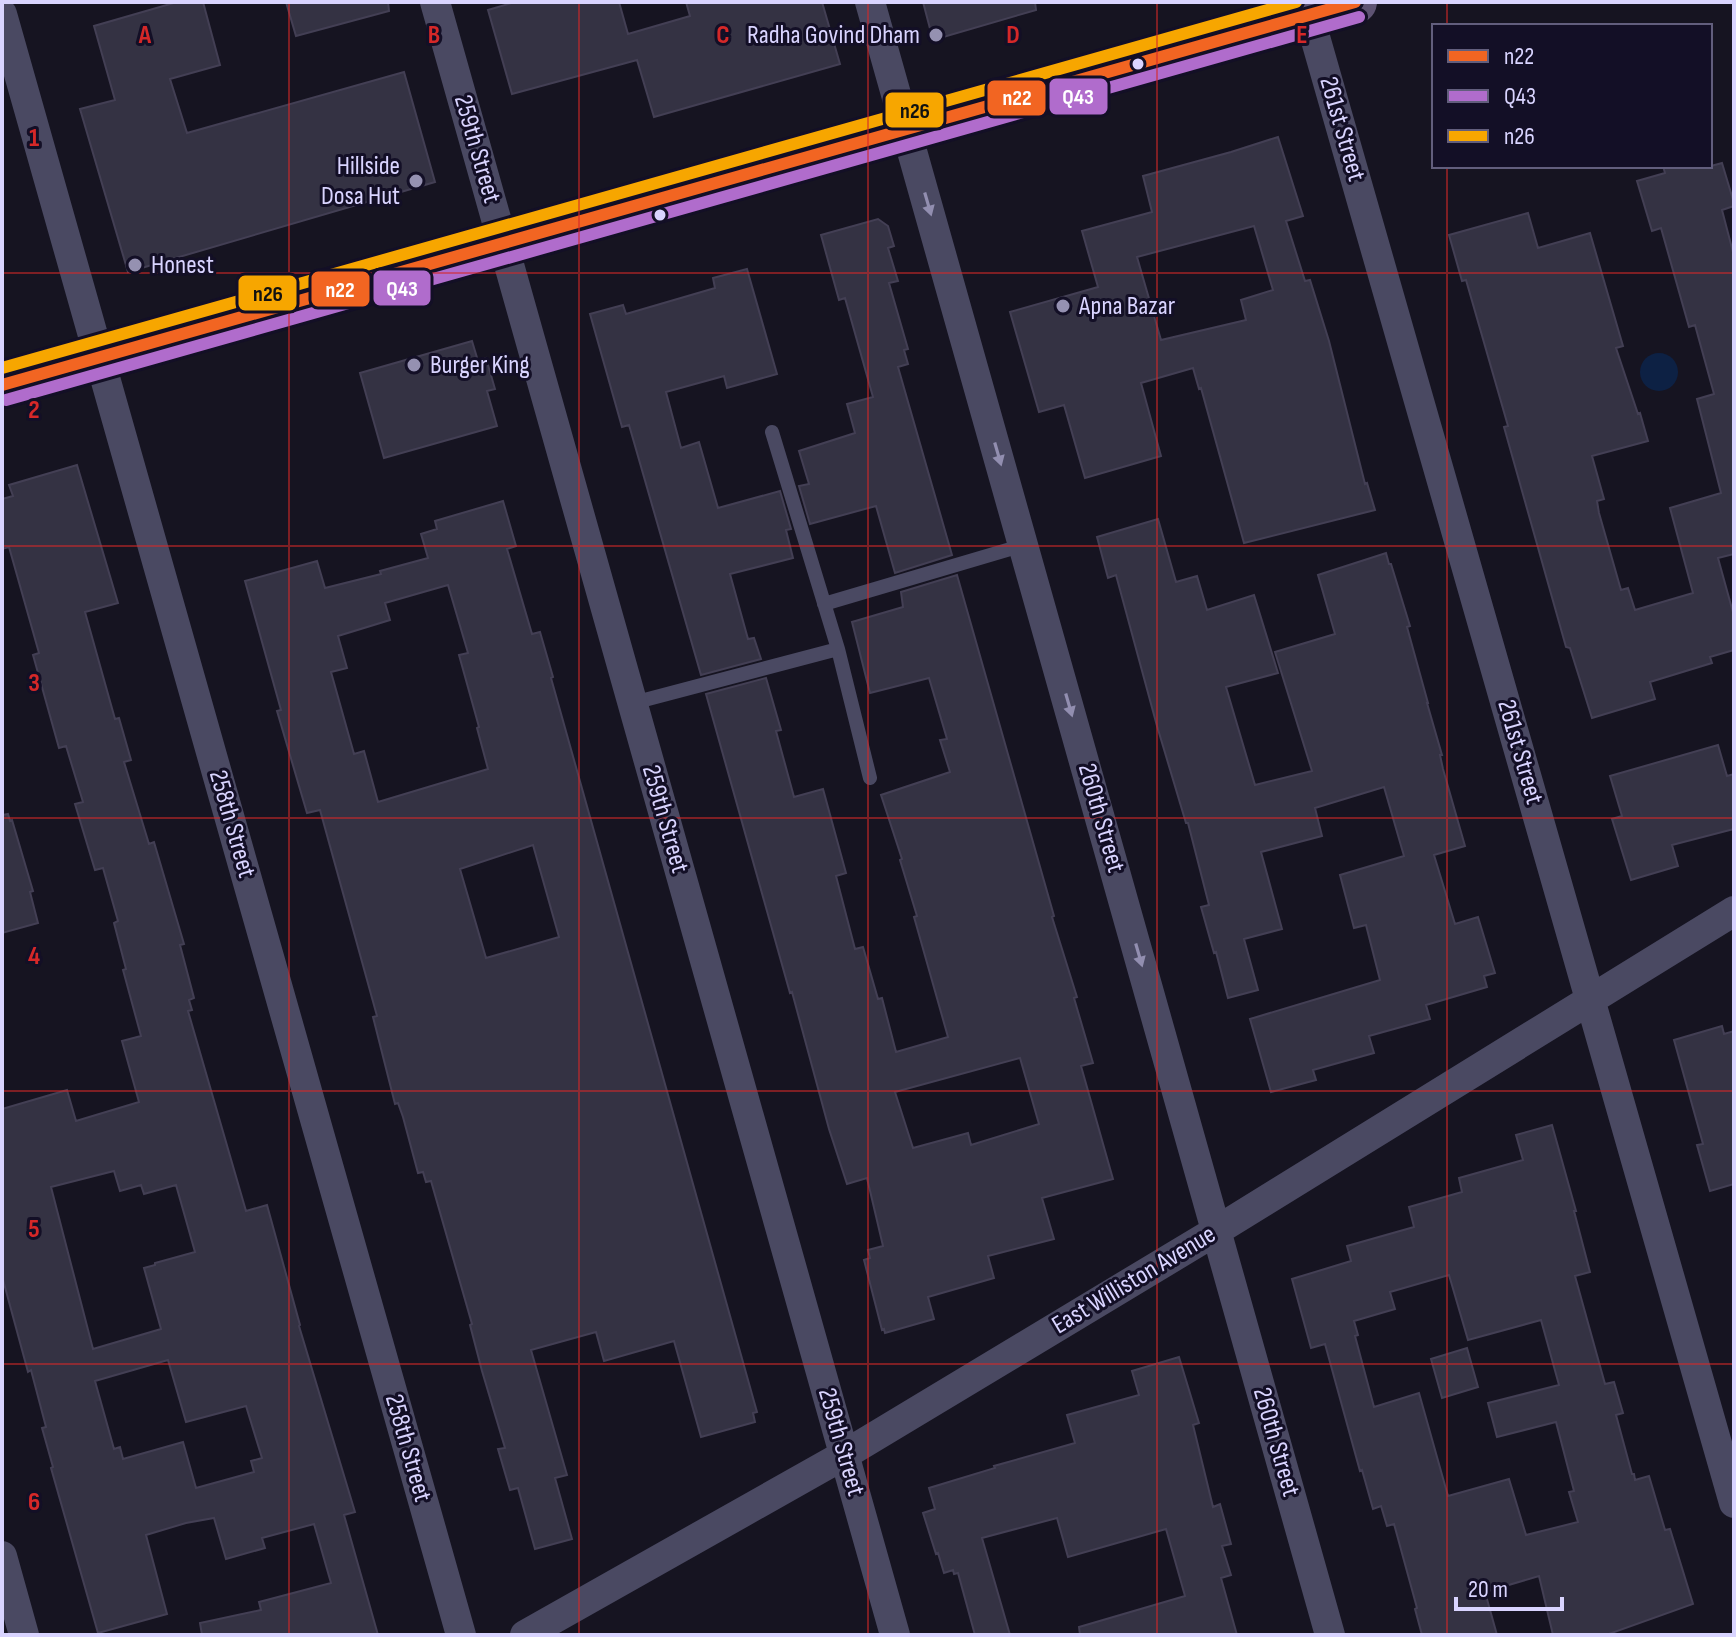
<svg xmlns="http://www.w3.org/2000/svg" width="1736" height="1637" font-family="'Sofia Sans Condensed',sans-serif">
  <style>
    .water { fill: #0d2144 }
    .building { fill: #343243; stroke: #433f54; stroke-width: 2; fill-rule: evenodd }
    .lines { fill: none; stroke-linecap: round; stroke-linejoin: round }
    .lane { stroke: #4a4962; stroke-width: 14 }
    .street { stroke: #4a4962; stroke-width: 30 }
    .primary { stroke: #5e5373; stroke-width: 44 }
    .bus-1-casing { stroke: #130f26; stroke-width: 18 }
    .bus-2-casing { stroke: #130f26; stroke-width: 18 }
    .bus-3-casing { stroke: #130f26; stroke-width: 18 }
    .bus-1 { stroke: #f26522; stroke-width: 12 }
    .bus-2 { stroke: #b06ccc; stroke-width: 12 }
    .bus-3 { stroke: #f7a600; stroke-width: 12 }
    .oneway { fill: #928eb0 }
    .grid { fill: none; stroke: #d62828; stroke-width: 2; stroke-opacity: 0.55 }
    .poi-dot { fill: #9591b1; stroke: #130f26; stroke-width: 3 }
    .bus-dot { fill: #d9d4ff; stroke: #130f26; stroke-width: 3 }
    .labels { text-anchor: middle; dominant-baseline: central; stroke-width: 6; stroke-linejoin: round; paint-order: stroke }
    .poi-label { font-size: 26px; fill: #d9d4ff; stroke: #130f26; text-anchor: start }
    .street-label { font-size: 26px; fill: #d9d4ff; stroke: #130f26 }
    .grid-label { font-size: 26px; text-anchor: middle; font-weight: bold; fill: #d62828; stroke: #130f26; stroke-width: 6; stroke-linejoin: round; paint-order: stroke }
    .line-badge { stroke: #130f26; stroke-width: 3 }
    .badge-label { font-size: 22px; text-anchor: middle; font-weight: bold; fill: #fff }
    .pale-badge-label { font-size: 22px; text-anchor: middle; font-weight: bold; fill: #111 }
  </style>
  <rect width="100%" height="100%" fill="#161421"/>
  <path class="water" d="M1640 372a19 19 0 1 1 38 0a19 19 0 1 1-38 0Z"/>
  <path class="building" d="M177,2H203L220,65L170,79L187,133L404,72L435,182L128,272L80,109L115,100L94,26Z
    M286,2H388L389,11L296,36Z
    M515,2H619L628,34L690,16L686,2H822L840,64L654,117L637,60L512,94L488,10Z
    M923,2H1035L1036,10L933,40Z
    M1278,137L1303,216L1286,221L1305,281L1310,280L1329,341L1365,484L1367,483L1375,510L1244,543L1201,388L1199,389L1193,368L1141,383L1161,456L1085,478L1064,405L1039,412L1010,312L1098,287L1082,231L1152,212L1143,176L1231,152ZM1254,226L1273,290L1241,300L1246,320L1161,340L1137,257Z
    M1722,163L1734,203V206L1722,210L1734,256V554L1718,558L1734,616V650L1710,657L1712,663L1650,682L1655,699L1592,718L1570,648L1566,647L1504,427L1508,426L1466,280L1462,281L1449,235L1528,213L1538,248L1590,233L1623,346L1616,348L1638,414L1640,413L1648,441L1592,456L1604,499L1597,501L1599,513L1621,590L1628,588L1635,610L1693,593L1670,508L1721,493L1697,399L1714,394L1695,325L1689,327L1661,228L1652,231L1637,181L1665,173L1663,166H1711Z
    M878,219L888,226L894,246L888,248L898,281L889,283L908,349L904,350L908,364L898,367L952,555L895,573L876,506L810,524L799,486L809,484L799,451L855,433L847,404L873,397L845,298L839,300L821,235Z
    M747,269L777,374L727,388L724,376L666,392L681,448L699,442L718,508L780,491L791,529L786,530L793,558L730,574L748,639L754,638L761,659L701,675L629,425L622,427L590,314L623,305L626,314L715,288L713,278Z
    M472,341L478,361L486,358L495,389L487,391L497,426L384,458L360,373Z
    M77,465L118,603L85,612L115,719L119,718L131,760L124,762L149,844L154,842L184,944L180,945L194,998L189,1000L192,1010L188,1011L246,1211L267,1205L300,1325L299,1326L355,1512L344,1515L378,1635H202L200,1623L261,1610L259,1602L331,1583L314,1524L262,1538L265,1548L226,1559L214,1518L186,1523L146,1535L167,1614L98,1633L51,1468L53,1467L42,1428L46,1427L31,1370L28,1372L2,1276V1109L67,1090L76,1121L139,1102L122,1041L141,1036L123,970L126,969L114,923L118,921L103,868L95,870L75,804L83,802L66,746L59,748L33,655L39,653L9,547L2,549V499L13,496L9,485ZM114,1171L120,1191L141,1185L144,1194L176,1185L195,1252L155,1263V1265L144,1268L161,1329L93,1349L51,1187ZM168,1360L186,1422L246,1406L262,1458L251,1461L254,1472L196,1488L183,1442L123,1459L120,1447L114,1449L95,1381Z
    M503,501L516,546L507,549L532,634L540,632L553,677L551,678L757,1412L753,1413L755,1422L701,1437L674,1341L604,1361L596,1332L531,1350L567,1475L555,1478L572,1539L535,1549L518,1488L510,1490L498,1449L505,1448L482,1371L470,1325L472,1324L431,1181L426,1182L423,1172L418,1173L403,1117L398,1103L395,1104L373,1017L377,1016L320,810L307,813L277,711L281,710L245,581L317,561L325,588L381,574L380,571L428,558L421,534L437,529L435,521ZM448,585L468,653L459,655L479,727L477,728L488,769L378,802L364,751L354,754L331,672L347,668L338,636L390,620L385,603ZM533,845L559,937L486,958L460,869Z
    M1158,519L1176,582L1197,576L1207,610L1254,595L1278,673L1226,687L1255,785L1312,771L1275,652L1335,634L1318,575L1386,553L1389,564H1391L1410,626L1407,627L1428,703H1427L1442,755H1440L1443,769L1465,846L1434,855L1455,924L1478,917L1495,973L1484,976L1487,987L1426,1005L1430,1019L1369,1036L1374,1053L1313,1070L1316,1080L1271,1092L1250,1019L1380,980L1366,925L1354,928L1340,875L1404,856L1384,787L1315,808L1322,836L1261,852L1282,929L1244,939L1258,990L1228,998L1216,952L1214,953L1201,907L1209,905L1188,823H1186L1157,726L1116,575L1108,578L1097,537Z
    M957,575L1054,916L1052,917L1077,997L1074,998L1093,1063L1081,1066L1113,1179L1042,1198L1054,1239L988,1256L994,1278L928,1297L934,1319L885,1333L884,1329L882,1330L864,1260L870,1258L868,1250L883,1246L867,1178L847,1184L829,1129L792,992L790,993L706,694L766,678L781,730L776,731L794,797L823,789L846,873L836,876L855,949L863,947L878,999L882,998L896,1052L948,1037L914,917L917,916L900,860L902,859L881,795L950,772L940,740L947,739L929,678L870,693L852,622L903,607L901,592ZM1020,1058L1039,1124L971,1145L968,1133L913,1148L895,1092Z
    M1718,745L1727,776L1734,774V829L1672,845L1678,866L1631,880L1612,819L1622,816L1610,776Z
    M8,814L10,821L12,820L33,891L30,892L38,923L2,933V815Z
    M1722,1026L1724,1034L1734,1031V1184L1710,1191L1697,1145L1703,1144L1674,1040Z
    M1552,1125L1576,1211H1574L1590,1272L1575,1276L1605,1384L1614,1382L1623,1413L1616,1415L1632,1474H1634L1635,1480L1649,1476L1665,1530L1670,1529L1693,1604L1606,1635H1553L1539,1576L1485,1592L1497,1635H1422L1415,1609L1417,1608L1394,1524L1387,1526L1381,1506L1373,1509L1362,1470L1360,1471L1325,1344L1311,1348L1292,1279L1351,1261L1347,1246L1414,1227L1409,1207L1462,1192L1459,1178L1523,1160L1516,1135ZM1449,1275L1468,1340L1541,1320L1559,1385L1488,1403L1497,1437L1556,1422L1574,1491L1569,1492L1578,1522L1526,1535L1509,1479L1448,1496L1419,1393L1374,1407L1355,1336L1358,1335L1354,1321L1395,1309L1390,1292Z
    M1467,1348L1478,1387L1442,1398L1431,1359Z
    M1179,1357L1199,1423L1193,1425L1213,1507L1220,1504L1231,1544L1222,1546L1231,1575L1221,1578L1237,1635H1080L1079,1627L1185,1596L1166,1529L1068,1557L1057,1518L982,1538L1010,1635H975L958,1573L954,1574L953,1570L944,1573L938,1553L936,1554L923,1513L935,1509L929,1488L995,1468L994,1466L1075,1443L1067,1415L1139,1395L1132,1371Z"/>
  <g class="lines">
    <path class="lane" d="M772,432L838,649L870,778
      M824,604L1024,545
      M633,703L838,649"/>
    <path class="street" d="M435,2L895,1635
      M870,2L1330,1635
      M1305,2L1734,1503
      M2,14L461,1635
      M2,1556L24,1635
      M525,1635L844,1455L1216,1231L1734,911"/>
    <path class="primary" d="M2,385L1355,2"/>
    <defs>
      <path id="bus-1" d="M2,385L1355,2"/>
      <path id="bus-2" d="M6,400L1359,17"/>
      <path id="bus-3" d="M2,368L1296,2"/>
    </defs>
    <use href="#bus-1" class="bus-1-casing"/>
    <use href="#bus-2" class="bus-2-casing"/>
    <use href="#bus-3" class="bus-3-casing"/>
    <use href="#bus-1" class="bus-1"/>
    <use href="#bus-2" class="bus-2"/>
    <use href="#bus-3" class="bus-3"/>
  </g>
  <defs><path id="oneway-solid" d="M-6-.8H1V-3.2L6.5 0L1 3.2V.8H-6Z" transform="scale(2)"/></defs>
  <g class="oneway">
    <use href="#oneway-solid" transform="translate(928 204) rotate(74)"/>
    <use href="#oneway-solid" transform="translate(998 454) rotate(74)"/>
    <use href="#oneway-solid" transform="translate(1069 705) rotate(74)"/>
    <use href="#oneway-solid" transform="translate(1139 955) rotate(74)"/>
  </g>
  <path class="grid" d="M289,2V1635M579,2V1635M868,2V1635M1157,2V1635M1447,2V26M1447,166V1635M2,273H1734M2,546H1734M2,818H1734M2,1091H1734M2,1364H1734"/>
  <g class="poi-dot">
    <circle cx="936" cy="35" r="8"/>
    <circle cx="416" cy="181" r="8"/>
    <circle cx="135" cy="265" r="8"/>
    <circle cx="1063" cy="306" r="8"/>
    <circle cx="414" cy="365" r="8"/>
  </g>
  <g class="bus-dot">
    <circle cx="1138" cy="64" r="7"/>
    <circle cx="660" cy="215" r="7"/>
  </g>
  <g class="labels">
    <g class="poi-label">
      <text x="920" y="35" text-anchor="end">Radha Govind Dham</text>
      <text x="400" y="166" text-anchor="end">Hillside<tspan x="400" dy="30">Dosa Hut</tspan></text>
      <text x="151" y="265">Honest</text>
      <text x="1079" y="306">Apna Bazar</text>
      <text x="430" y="365">Burger King</text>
    </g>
    <g class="street-label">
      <text transform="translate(1342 129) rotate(74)">261st Street</text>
      <text transform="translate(477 149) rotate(74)">259th Street</text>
      <text transform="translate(1520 752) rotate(74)">261st Street</text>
      <text transform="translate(1101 818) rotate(74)">260th Street</text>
      <text transform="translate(665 819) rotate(74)">259th Street</text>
      <text transform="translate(232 824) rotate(74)">258th Street</text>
      <text transform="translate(1134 1280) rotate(-31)">East Williston Avenue</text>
      <text transform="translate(841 1442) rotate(74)">259th Street</text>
      <text transform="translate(1276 1442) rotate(74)">260th Street</text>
      <text transform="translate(408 1448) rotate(74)">258th Street</text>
    </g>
  </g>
  <g class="grid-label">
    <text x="145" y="43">A</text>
    <text x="434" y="43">B</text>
    <text x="723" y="43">C</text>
    <text x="1013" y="43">D</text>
    <text x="1302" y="43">E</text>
    <text x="34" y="146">1</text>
    <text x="34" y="418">2</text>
    <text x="34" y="691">3</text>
    <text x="34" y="964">4</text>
    <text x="34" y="1237">5</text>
    <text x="34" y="1510">6</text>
  </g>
  <g class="line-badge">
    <rect x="1048" y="77" width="61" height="39" rx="8" fill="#b06ccc"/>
    <rect x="986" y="79" width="61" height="38" rx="8" fill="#f26522"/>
    <rect x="884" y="91" width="61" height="38" rx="8" fill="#f7a600"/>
    <rect x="372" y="269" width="60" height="38" rx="8" fill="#b06ccc"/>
    <rect x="310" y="270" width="61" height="38" rx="8" fill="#f26522"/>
    <rect x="237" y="274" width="61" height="38" rx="8" fill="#f7a600"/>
  </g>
  <g class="badge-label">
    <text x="1078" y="104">Q43</text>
    <text x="1017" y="105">n22</text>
    <text x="402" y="296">Q43</text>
    <text x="340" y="297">n22</text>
  </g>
  <g class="pale-badge-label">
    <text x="915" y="118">n26</text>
    <text x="268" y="301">n26</text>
  </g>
  <rect width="1736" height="1637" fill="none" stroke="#d9d4ff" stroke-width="8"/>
  <rect x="1432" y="24" width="280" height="144" fill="#130f26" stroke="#625e7d" stroke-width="2"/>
  <rect x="1448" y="50" width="40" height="12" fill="#f26522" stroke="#625e7d" stroke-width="2"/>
  <text x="1504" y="64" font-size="24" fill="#d9d4ff">n22</text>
  <rect x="1448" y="90" width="40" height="12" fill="#b06ccc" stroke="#625e7d" stroke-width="2"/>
  <text x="1504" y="104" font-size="24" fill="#d9d4ff">Q43</text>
  <rect x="1448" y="130" width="40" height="12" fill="#f7a600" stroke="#625e7d" stroke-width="2"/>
  <text x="1504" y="144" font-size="24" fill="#d9d4ff">n26</text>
  <path d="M1456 1597v12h106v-12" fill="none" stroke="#d9d4ff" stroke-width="4"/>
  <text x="1468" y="1597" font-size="24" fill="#d9d4ff" stroke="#130f26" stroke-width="6" paint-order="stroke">20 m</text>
</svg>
